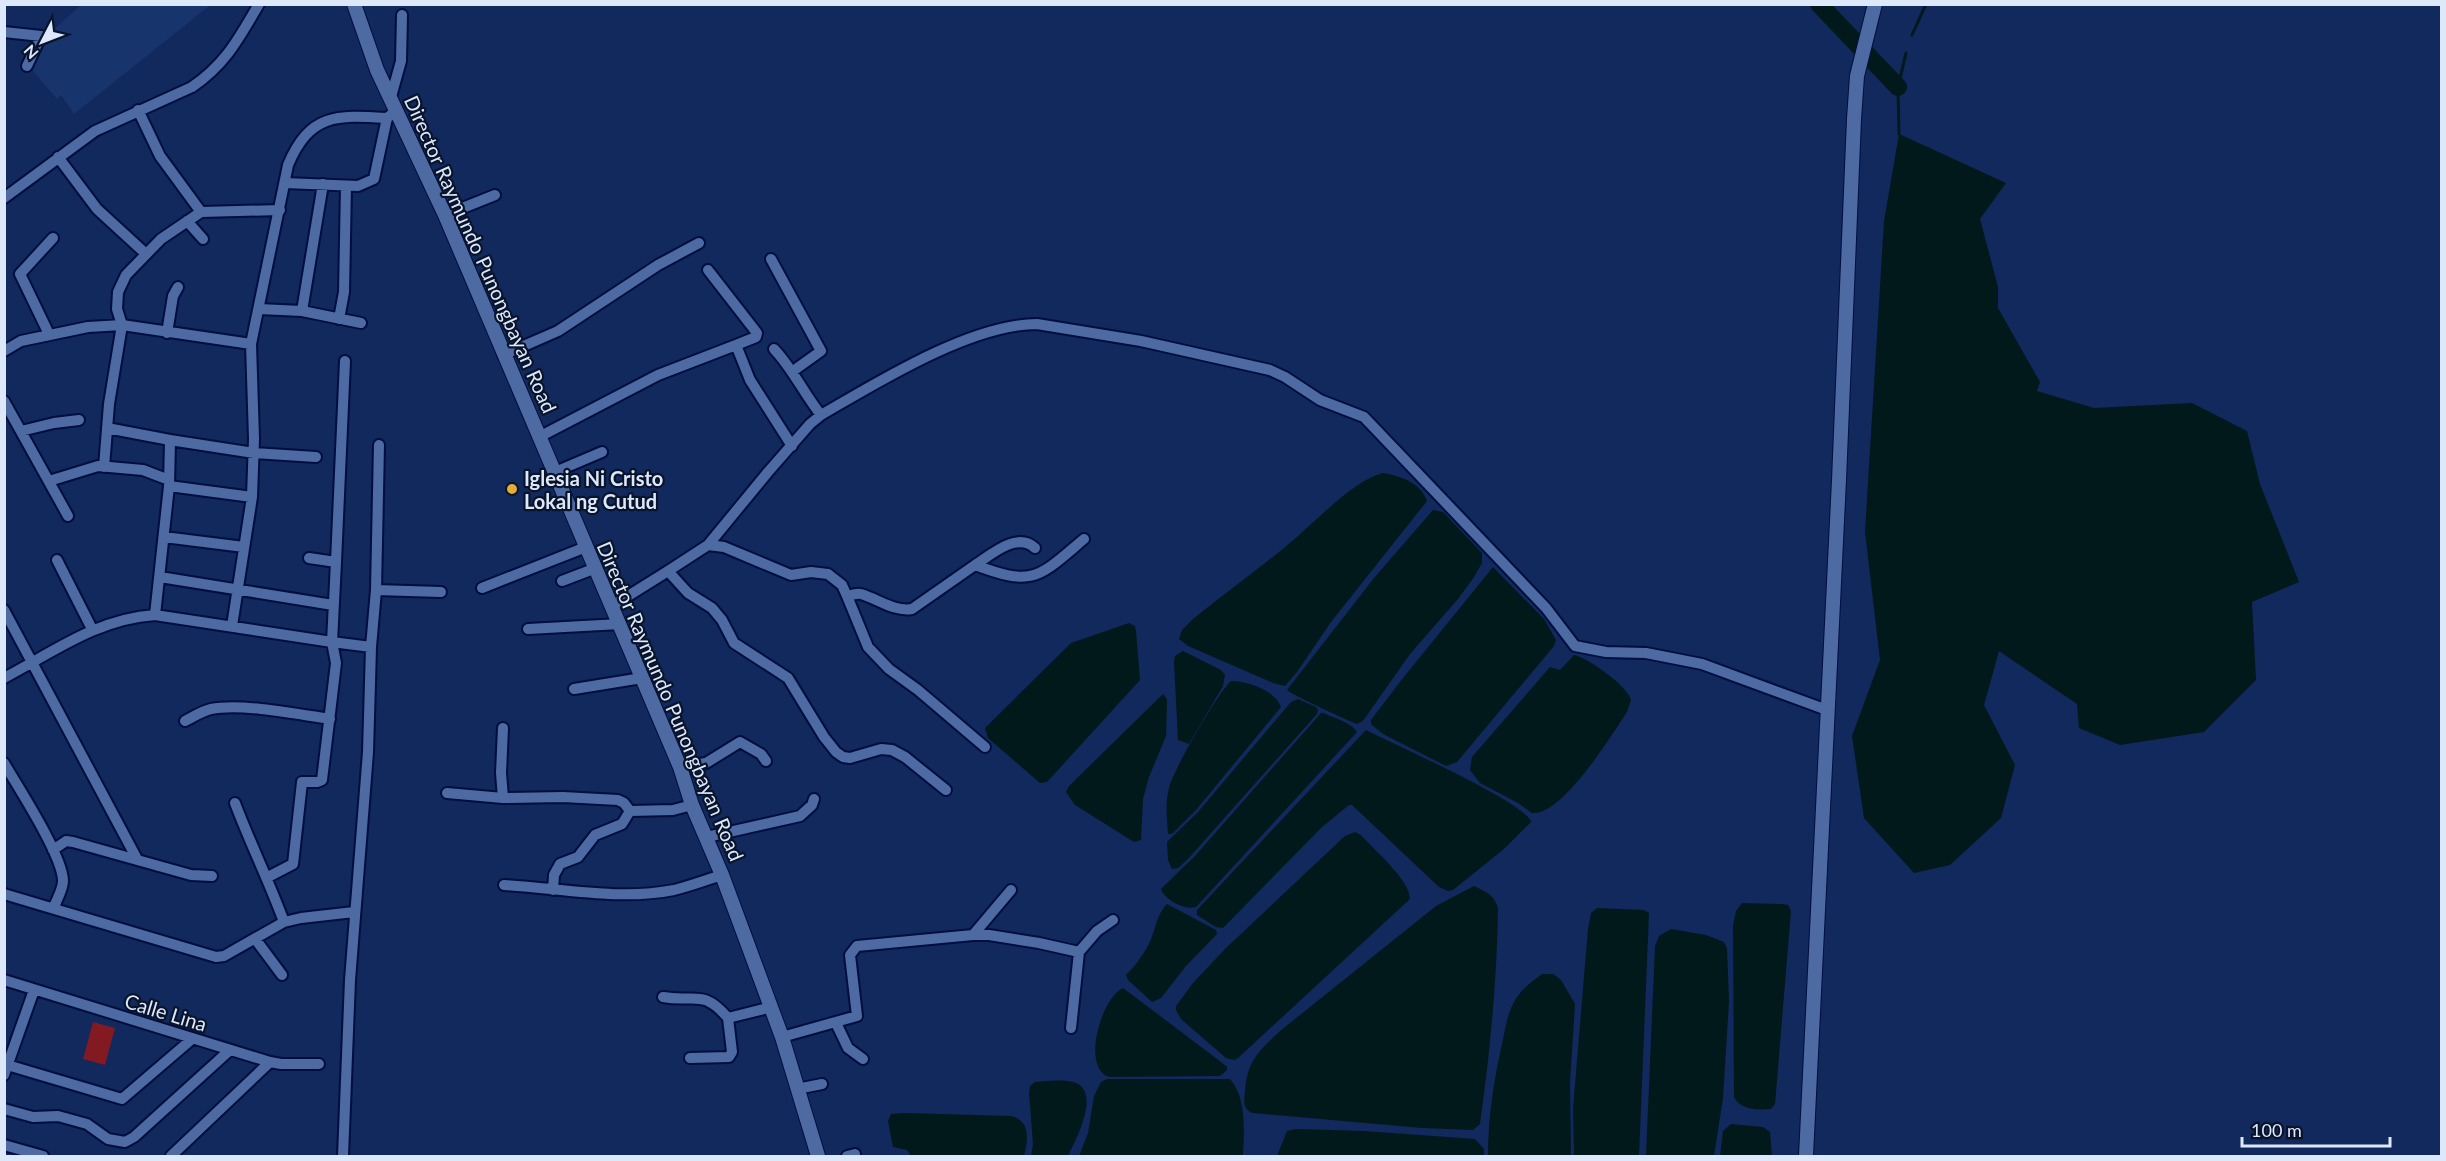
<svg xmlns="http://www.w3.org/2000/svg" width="2446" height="1161" font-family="Lato,sans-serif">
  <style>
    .built { fill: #18346c }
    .green { fill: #831a22 }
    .water { fill: #02191b }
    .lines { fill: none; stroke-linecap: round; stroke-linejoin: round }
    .stream { stroke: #02191b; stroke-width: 3 }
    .river { stroke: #02191b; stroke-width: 18 }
    .minor-casing { stroke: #000e3f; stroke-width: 14 }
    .tertiary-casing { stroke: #000e3f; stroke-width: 16 }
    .minor { stroke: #4d6aa2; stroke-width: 10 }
    .tertiary { stroke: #4d6aa2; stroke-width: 14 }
    .poi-dot { fill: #e4ad35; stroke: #09142b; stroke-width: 2 }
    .labels { text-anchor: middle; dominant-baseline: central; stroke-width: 4.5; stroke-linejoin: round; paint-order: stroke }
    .street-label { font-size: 20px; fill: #dde8fb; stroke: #09142b }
    .poi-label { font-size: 20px; font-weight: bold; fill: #dde8fb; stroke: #09142b; text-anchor: start }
  </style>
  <rect width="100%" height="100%" fill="#11295c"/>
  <path class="built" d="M207,4L208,7L74,114L61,95L57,99L28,65L40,42L81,5Z"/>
  <path class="green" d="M93,1022L115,1028L105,1065L83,1059Z"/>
  <path class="water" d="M1899,134L2006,183L1980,219L1998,287V308L2040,382L2037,391L2094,408L2192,403L2247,431L2260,484L2299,582L2252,602L2256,680L2204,732L2120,745L2079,728L2077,704L1999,651L1984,705L2015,765L2001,818L1950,865L1914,873L1864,818L1852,736L1880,660L1865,532L1884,221Z
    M1383,473C1400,476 1420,482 1427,501L1331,622L1297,672L1285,686L1273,683L1188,646L1179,639L1182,630L1193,619C1225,593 1259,569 1291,542C1314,523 1354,480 1383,473Z
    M1433,510L1443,512L1482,553V563L1474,577L1458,599L1410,654L1363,721L1357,724C1347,720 1290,694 1287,690L1374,578Z
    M1493,567L1544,619L1556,640L1554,646L1457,762L1446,766L1383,734L1371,724V720L1403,678Z
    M1129,623L1135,626L1136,631L1140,680L1047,782L1040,783L988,738L985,728L1071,643Z
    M1183,651L1221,670L1225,675L1223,686L1189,744L1178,740L1174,662L1175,656Z
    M1574,655C1587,657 1629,687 1631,700L1627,712C1611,736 1562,816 1532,813L1518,803L1480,783L1470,770L1472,757L1550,667L1560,670Z
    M1231,681C1247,681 1275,690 1281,707L1196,810L1172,834H1168C1167,819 1165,803 1169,788C1172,772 1219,691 1231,681Z
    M1163,694L1167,699L1166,736L1149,777L1143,799L1141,840L1134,842L1075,805L1066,792L1069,786Z
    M1298,699L1316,707L1318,710L1317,714L1188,859L1178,868L1172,869L1168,860L1167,842L1198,812L1291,702Z
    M1321,713H1324C1335,719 1351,722 1357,732L1196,907C1185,911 1164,899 1161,889L1164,886L1194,857Z
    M1366,730C1391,743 1527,803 1531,822L1504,849L1453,890L1448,891L1439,887L1352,805H1349L1321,828L1223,928L1216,927L1197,915V910Z
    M1355,832L1361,835C1374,850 1410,880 1410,899L1238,1058L1234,1060L1226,1058L1181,1019L1176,1010V1006L1193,983L1226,948L1345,836Z
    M1474,886C1487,892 1494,895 1498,908C1497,981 1490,1052 1480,1124L1473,1130L1422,1128L1252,1113C1242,1108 1244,1101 1245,1092C1247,1061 1258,1052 1280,1031L1436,906Z
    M1742,903L1782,904L1788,905L1791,911L1775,1104L1771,1109C1759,1110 1740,1110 1734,1097L1733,925L1736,911Z
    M1167,904L1216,930L1217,934L1186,966L1161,998L1152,1002L1128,980L1126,975C1136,965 1145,953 1151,939C1156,927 1157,914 1167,904Z
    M1597,908L1644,910L1649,913L1639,1156H1574L1573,1108L1588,929L1591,913Z
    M1671,929L1706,935L1724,942L1727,949L1729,1001L1723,1098L1714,1156H1646L1655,946L1659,936Z
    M1542,974H1553L1561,980L1575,1004L1570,1083L1571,1156H1488C1488,1117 1494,1078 1503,1040C1505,1028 1508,1014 1513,1004C1519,991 1531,982 1542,974Z
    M1123,988L1221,1062L1227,1067V1070L1220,1076L1109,1077C1081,1068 1101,998 1123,988Z
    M1107,1079H1230C1247,1098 1244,1133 1243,1156H1079L1088,1133L1094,1096L1101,1082Z
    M1035,1082C1047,1081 1061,1079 1073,1082C1103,1090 1075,1141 1068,1156H1031L1033,1144L1029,1093L1030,1086Z
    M904,1113L1011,1116C1031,1121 1028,1140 1024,1156H911L907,1150L893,1147L888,1121L891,1114Z
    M1731,1124L1763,1127L1770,1132L1772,1156H1720L1723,1131Z
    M1296,1129L1364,1131L1475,1139L1484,1149V1156H1277L1287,1131Z"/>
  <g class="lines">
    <path class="stream" d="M1912,35L1926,4
      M1899,134L1898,87L1906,53"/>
    <path class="river" d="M1819,4L1898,87"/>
    <defs>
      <path id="minor" d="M4,32L41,36L27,66
        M391,97L401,61L402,15
        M138,110L160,156L201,212
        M58,157L97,209L146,254
        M285,183L358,186L374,179L387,118
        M4,198L95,131L192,87C226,64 239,38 259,4
        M445,215L495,195
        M187,221L203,239
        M771,259L821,351L793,371
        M708,270L757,333L756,337L736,345
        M259,309L302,311L361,323
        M302,311L323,184
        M339,319L344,292L346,186
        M167,333L173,296L178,287
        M46,336L47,330L20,274L53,238
        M774,349C793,369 804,394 821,415
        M4,351L21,341L88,327L122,325L251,344
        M503,355L558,331L658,265L699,243
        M4,401L68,516
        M107,428L170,440
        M21,431L54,423L79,420
        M539,437L658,375L736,345L750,380L792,446
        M104,467L109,404L122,325L117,309L118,292L126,275L161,239L201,212L280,210
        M555,472L602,452
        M49,481L98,466L143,470L169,480
        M169,486L252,497
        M164,537L244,547
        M708,545L724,547L791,575L811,572L828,574L842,585L847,596
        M57,560L92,629
        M336,562L345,361
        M975,565C991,555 1017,531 1035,548
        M668,571L708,545L768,472L810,424L821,415C878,382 971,324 1037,324L1141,341L1270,370L1285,377L1320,400L1364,417L1546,608L1575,646L1606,652L1646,653L1702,664L1827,710
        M160,577L333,605
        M562,581L596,568
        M482,588L586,547
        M376,590L441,592
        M612,606L668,571L688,593L712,608L722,620L734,643L788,678L824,737L836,752L843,757L850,758L881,749L892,750L905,757L946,790
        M4,610L136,857
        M155,615L169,486L170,440L254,453L316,457
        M232,626L252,497L254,439L251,344L288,165C310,113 337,115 387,118L397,110
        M528,629L620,624
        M4,678C55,651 97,619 155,615L332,642L336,562L309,558
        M574,689L642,678
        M185,721C193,717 202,711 211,709C241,703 298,714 330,719
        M503,728L501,773L503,798L563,797L618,800L624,803L630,811
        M985,747L918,690L889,669L868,647L847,596C851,595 857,593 861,594C878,599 894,612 912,609L975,565C1034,587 1038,578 1084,539
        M4,763C18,787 63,856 63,881C63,889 57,899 54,907
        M680,767L706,763L740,742L761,754L766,761
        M447,793L503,798
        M235,803C250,843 269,881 284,922
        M707,837L800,816L812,805L814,799
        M53,850L66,841L73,842L191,875L212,876
        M268,877L293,864L302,782H317L322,780L336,663L332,642L371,647
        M504,885C560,888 618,901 674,890C690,886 706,880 722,875
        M553,890L554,875L560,864L578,857L595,835L622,824L630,811L673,810L692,805
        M4,894L216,957L224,956L284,922L301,918L354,912
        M973,935L1011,890
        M256,940L282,975
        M1079,952L1097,931L1113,920
        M4,980L270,1062L281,1064H319
        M663,997C695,1003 702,988 728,1018
        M836,1023L848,1048L863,1059
        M782,1037L857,1016L850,955L857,946L973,935H989L1039,943L1079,952L1071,1028
        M690,1058L729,1057L732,1052L728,1018L772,1007
        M4,1064L122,1099L192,1039
        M4,1075L34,990
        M797,1089L822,1084
        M4,1109L33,1117L58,1116L87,1124L108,1139L125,1142L134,1137L230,1050
        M4,1145L43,1156
        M171,1156L270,1062
        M343,1156L350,980L368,752L371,647L376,590L379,445
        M847,1156L855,1154"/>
      <path id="tertiary" d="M354,4L377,70L445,215L680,767L692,805L722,875L782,1037L818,1156
        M1806,1156L1839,480L1854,119L1857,76L1875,4"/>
    </defs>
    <use href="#minor" class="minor-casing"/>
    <use href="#tertiary" class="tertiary-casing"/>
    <use href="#minor" class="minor"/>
    <use href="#tertiary" class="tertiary"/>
  </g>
  <circle class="poi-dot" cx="512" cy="489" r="6"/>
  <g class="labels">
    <g class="street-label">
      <text transform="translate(481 254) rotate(66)">Director Raymundo Punongbayan Road</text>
      <text transform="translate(671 701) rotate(67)">Director Raymundo Punongbayan Road</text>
      <text transform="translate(166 1012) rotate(17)">Calle Lina</text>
    </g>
    <g class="poi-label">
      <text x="524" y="478">Iglesia Ni Cristo<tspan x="524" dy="23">Lokal ng Cutud</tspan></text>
    </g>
  </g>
  <rect width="2446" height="1161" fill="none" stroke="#dde8fb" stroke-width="12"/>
  <g transform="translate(42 42) rotate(228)" stroke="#09142b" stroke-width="4.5" paint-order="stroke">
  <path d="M0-4.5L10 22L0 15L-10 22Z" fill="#dde8fb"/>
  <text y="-9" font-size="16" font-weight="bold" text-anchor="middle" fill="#dde8fb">N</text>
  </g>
  <path d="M2242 1137v9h148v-9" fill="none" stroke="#dde8fb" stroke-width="3"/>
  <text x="2251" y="1137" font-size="18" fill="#dde8fb" stroke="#09142b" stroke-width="4.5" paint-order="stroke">100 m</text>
</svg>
